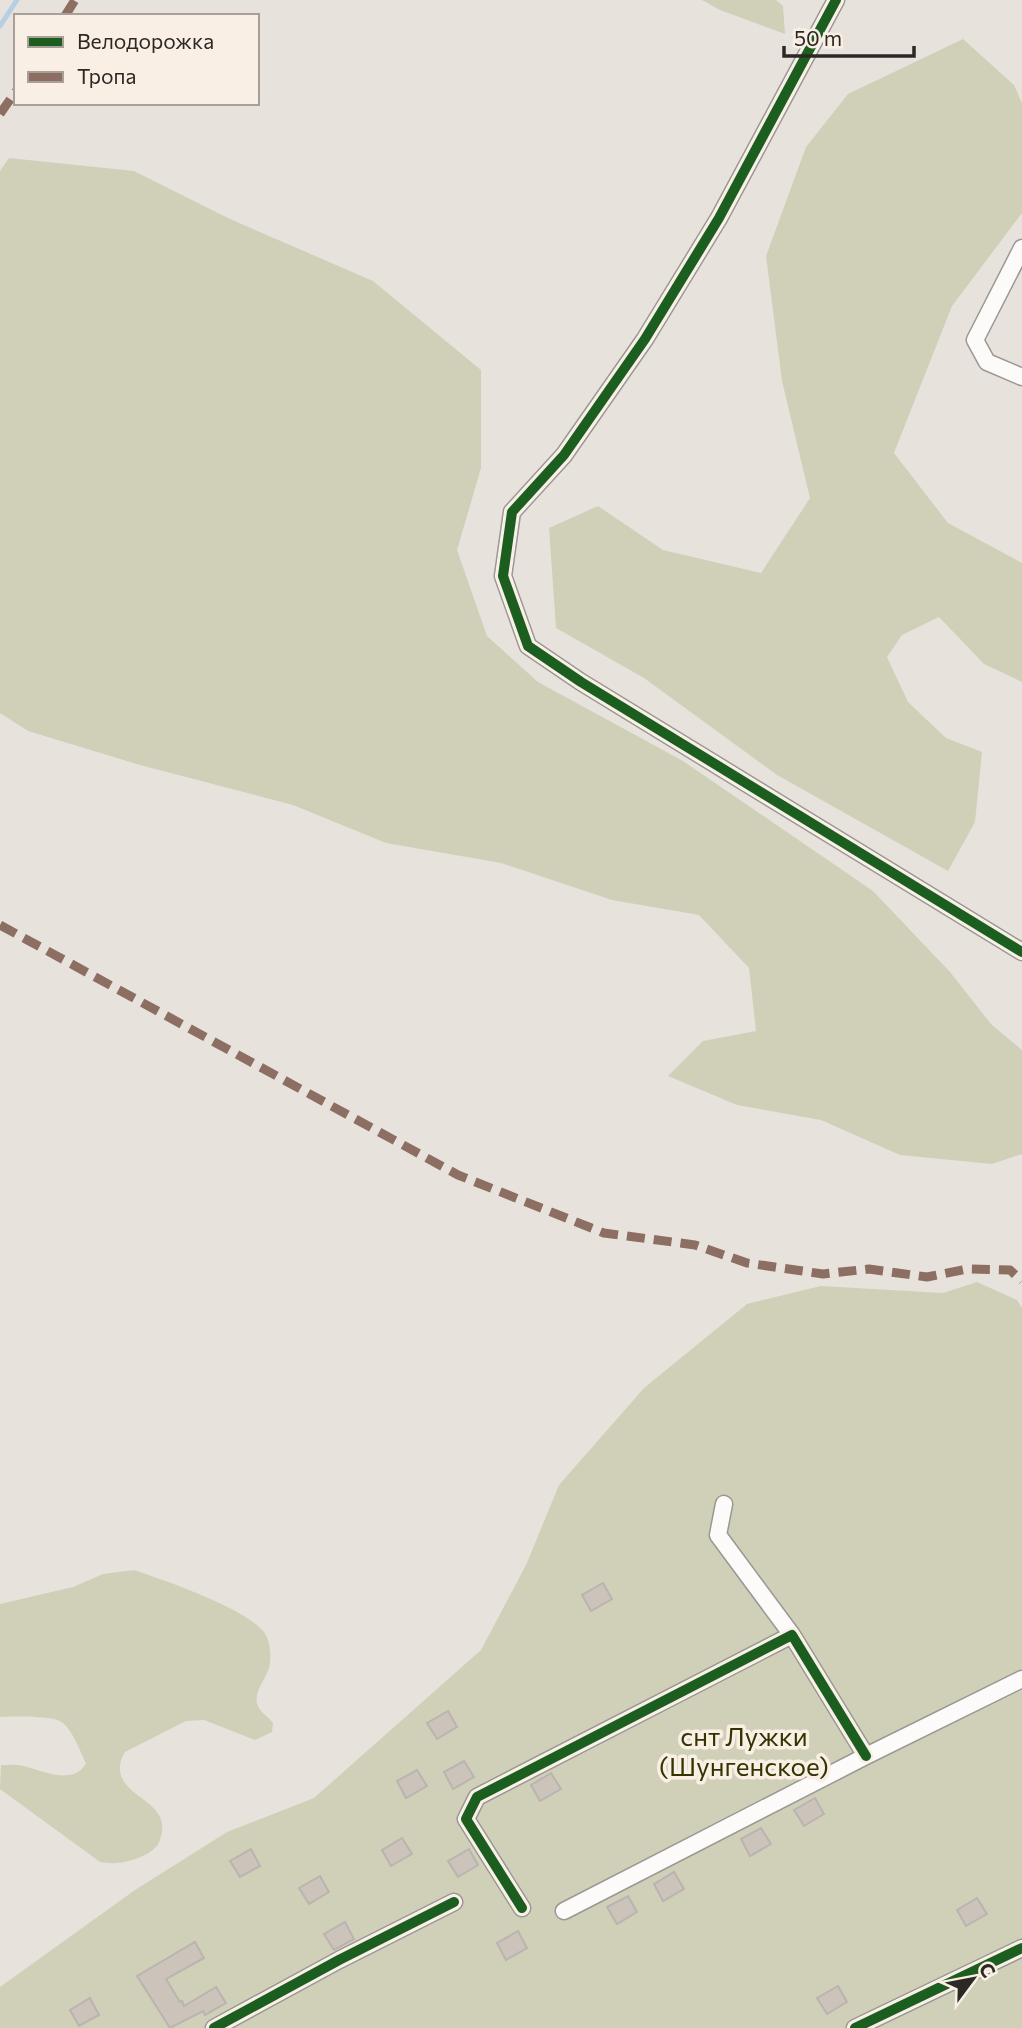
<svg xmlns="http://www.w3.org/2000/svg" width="1022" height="2028" font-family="Commissioner,sans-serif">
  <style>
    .green { fill: #d0d0b8 }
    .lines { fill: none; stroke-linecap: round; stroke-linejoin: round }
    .stream { stroke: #b6cfe3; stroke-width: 5 }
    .building { fill: #ccc3ba; stroke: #b9b4b0; stroke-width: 2 }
    .minor-casing { stroke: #9b9793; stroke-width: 19 }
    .minor { stroke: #fcfbfa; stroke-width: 16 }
    .quiet { stroke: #8d6e63; stroke-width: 9; stroke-dasharray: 18 9; stroke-linecap: butt }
    .cycleway-casing { stroke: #f9efe5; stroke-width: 15 }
    .cycleway { stroke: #1b5e20; stroke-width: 10 }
    .labels { text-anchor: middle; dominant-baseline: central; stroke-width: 7; stroke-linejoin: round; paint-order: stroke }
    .park-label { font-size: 26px; fill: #313500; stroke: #f9efe5 }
  </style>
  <rect width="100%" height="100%" fill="#e8e2dc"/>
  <path class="green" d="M702,0H776L783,6L785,34L720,10Z
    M963,39L1014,85L1022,103V213L952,306L894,453L948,523L1022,563V682L984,664L939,617L902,635L887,657L908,702L946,738L982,752L975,822L948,871L777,775L644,678L556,628L549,528L598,506L663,550L761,573L810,498L782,381L766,256L806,147L848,94Z
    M9,158L134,171L230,219L373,281L481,370V468L457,550L487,636L538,682L683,761L873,891L950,972L991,1024L1022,1050V1154L992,1164L900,1155L821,1120L737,1105L668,1076L703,1041L756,1031L749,968L699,915L612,900L501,863L386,843L293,805L140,765L28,731L0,713V171Z
    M977,1282L1017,1300L1022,1308V2028H0V1987L135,1890L227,1832L314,1798L481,1650L526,1565L559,1485L644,1388L747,1304L821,1286L943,1293Z
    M134,1570C164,1580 245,1608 264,1632C270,1640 271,1653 270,1663C269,1677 250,1693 259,1708C262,1714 269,1717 273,1723L272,1732L255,1740L204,1720L186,1721L125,1752C120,1760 118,1769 122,1778C132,1799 166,1804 162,1832C160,1843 157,1848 147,1854C131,1862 118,1865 100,1862L0,1789L1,1765C9,1765 17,1764 24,1766C43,1771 74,1786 86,1763C79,1750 73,1729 60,1721C51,1716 11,1716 0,1717V1604L73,1587L103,1574Z"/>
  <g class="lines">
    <path class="stream" d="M0,26L17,0"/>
  </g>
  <path class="building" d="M603,1583L612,1599L591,1611L582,1595Z
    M448,1711L457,1727L437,1739L427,1723Z
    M464,1761L474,1777L453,1789L444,1772Z
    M417,1770L427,1786L406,1798L397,1781Z
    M551,1773L561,1789L540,1801L531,1785Z
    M815,1798L824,1814L804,1826L794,1810Z
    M761,1828L771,1844L750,1856L741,1839Z
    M402,1838L412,1854L391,1866L382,1850Z
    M251,1849L260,1866L240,1877L230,1861Z
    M469,1849L478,1865L458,1877L448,1861Z
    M674,1872L684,1889L663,1901L654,1884Z
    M320,1876L329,1892L309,1904L299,1888Z
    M628,1896L637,1912L617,1924L607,1907Z
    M977,1898L987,1914L966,1926L957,1910Z
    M345,1922L354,1939L334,1950L324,1934Z
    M518,1931L527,1948L506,1960L497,1943Z
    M195,1942L204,1958L166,1979L180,2002L182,2001L184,2006L216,1987L226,2003L205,2015L203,2011L170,2028L137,1976Z
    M838,1986L847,2002L827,2014L817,1998Z
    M90,1998L99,2015L79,2026L70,2010Z"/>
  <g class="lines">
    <defs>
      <path id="minor" d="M836,0L719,218L645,339L564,455L512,512L503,576L528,646L581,682L1022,952
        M1022,248L975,340L987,362L1022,377
        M724,1504L718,1535L792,1635
        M522,1908L466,1819L477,1797L792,1635L866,1756
        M564,1911L866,1756L1022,1679
        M214,2028L339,1960L454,1902
        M855,2028L1022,1948"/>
    </defs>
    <use href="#minor" class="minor-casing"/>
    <use href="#minor" class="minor"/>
    <path class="quiet" d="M65,16L75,0
      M0,114L16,91
      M0,925L458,1175L604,1233L695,1245L747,1263L823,1274L869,1269L927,1277L967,1269L1010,1270L1022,1281"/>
    <defs>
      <path id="cycleway" d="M836,0L719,218L645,339L564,455L512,512L503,576L528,646L581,682L1022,952
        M522,1908L466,1819L477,1797L792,1635L866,1756
        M214,2028L339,1960L454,1902
        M855,2028L1022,1948"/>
    </defs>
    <use href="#cycleway" class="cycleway-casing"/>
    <use href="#cycleway" class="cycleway"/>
  </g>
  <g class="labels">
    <g class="park-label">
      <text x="744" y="1735">снт Лужки<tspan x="744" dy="30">(Шунгенское)</tspan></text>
    </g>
  </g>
  <rect x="14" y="14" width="245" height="91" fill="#f9efe5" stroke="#a79f98" stroke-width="2"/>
  <rect x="28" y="37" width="35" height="10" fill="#1b5e20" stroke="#a79f98" stroke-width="2"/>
  <text x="77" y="49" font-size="21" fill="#2c2824">Велодорожка</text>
  <rect x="28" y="72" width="35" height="10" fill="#8d6e63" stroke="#a79f98" stroke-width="2"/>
  <text x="77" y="84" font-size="21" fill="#2c2824">Тропа</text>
  <g transform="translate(973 1979) rotate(58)" stroke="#f9efe5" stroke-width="5" paint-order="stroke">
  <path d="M0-5L12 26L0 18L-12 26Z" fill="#2c2824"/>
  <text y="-10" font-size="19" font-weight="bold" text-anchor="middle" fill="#2c2824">С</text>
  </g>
  <path d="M784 46v10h130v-10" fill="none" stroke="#2c2824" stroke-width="3.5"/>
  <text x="794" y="46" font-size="21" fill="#2c2824" stroke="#f9efe5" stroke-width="5" paint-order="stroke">50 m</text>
</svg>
